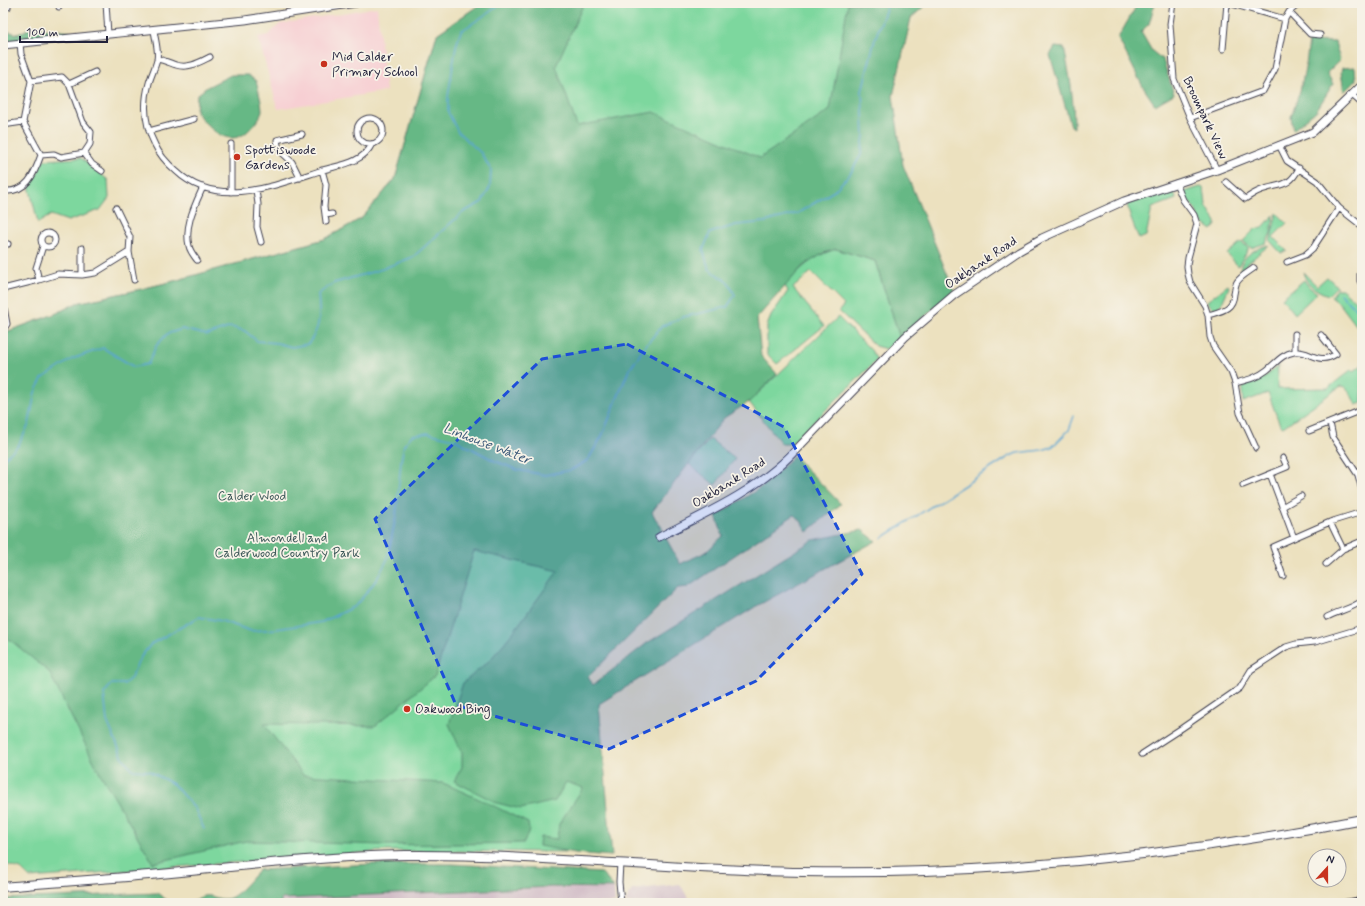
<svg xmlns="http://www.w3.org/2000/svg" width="1365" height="906" font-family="Mynerve,sans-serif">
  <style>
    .built { fill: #f7cfd3 }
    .industrial { fill: #d2bdc7 }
    .green { fill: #7dd79e; stroke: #507c6c }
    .forest { fill: #66b885; stroke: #446d60 }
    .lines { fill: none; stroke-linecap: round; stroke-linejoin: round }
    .stream { stroke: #5aa5d2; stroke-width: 1.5 }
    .street-casing { stroke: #403f4f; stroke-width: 7 }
    .secondary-casing { stroke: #403f4f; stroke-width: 9 }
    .primary-casing { stroke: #403f4f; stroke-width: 10 }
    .street { stroke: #fff; stroke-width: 5 }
    .secondary { stroke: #fff; stroke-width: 7 }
    .primary { stroke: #fff; stroke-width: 8 }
    .rail { stroke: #22223b; stroke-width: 1.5 }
    .marked { fill: #1d4ed8; fill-opacity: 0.2; stroke: #1d4ed8; stroke-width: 3; stroke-dasharray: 8 5; stroke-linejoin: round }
    .poi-dot { fill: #c8321e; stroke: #f7f3e8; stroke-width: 1.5 }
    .labels { text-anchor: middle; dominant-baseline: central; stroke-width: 3.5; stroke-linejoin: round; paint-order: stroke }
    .poi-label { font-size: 13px; fill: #22223b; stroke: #f7f3e8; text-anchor: start }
    .street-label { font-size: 13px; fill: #22223b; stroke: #f7f3e8 }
    .park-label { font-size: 13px; fill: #3d5859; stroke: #f7f3e8 }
    .water-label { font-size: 14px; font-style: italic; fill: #385677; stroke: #f7f3e8 }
  </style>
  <rect width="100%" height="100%" fill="#f7f3e8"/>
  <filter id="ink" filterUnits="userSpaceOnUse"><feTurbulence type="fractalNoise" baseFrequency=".025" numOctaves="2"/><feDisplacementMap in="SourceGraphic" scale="8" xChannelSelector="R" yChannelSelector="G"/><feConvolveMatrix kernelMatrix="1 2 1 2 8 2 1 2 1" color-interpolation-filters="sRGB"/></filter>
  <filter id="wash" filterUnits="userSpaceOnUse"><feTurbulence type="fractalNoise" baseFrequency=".012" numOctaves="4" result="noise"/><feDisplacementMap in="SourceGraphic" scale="16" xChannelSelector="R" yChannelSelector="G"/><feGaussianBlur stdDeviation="0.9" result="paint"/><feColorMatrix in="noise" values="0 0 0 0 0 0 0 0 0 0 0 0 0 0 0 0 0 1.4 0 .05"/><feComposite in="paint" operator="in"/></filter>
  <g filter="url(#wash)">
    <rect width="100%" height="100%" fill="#ece1bf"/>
    <path class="built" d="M377,7L386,91L278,109L258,37L268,35L280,24Z"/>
    <path class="industrial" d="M680,884L691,903H625L632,890Z
      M551,887L614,888L615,903H281L280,899Z"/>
    <path class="green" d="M482,3H888L798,213L650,514L663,528L548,661L611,852L385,851L30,878L21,869L3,864V333L55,314L77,303L133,291L174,281L325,239L362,218L395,179L437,34Z
      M81,158L108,180L109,198L100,210L68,221L51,215L38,223L29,186L37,175L43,160Z
      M1200,187L1204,188L1206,205L1216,222V225L1212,230L1200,221L1195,209L1185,197L1184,192Z
      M1170,191L1174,192L1176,199L1152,208L1146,236L1139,239L1131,219L1127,204Z
      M1277,213L1287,223L1273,237L1287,251L1281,253L1270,241Z
      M1274,215L1271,233L1266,243L1251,248L1243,241L1255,229L1263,227Z
      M1241,242L1248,247V250L1238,266L1227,254Z
      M1269,245L1240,270C1242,255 1256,248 1269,245Z
      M836,249L875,261L900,338L886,349L875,346L839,311L844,305L811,272L793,288L824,326L777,364L767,354V326L771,316L788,291L785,286C801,268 811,257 836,249Z
      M1303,272L1317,286L1327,277L1338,287H1336L1328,295C1317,291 1306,285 1303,272Z
      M1304,280L1309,287L1317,293L1295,314L1282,298Z
      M1228,285L1229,287L1222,303L1217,308C1212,308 1209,305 1207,301Z
      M1337,289H1342L1362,307V333L1340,304L1331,297Z
      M838,317L871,350L877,360L791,444H782L749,402Z
      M1362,365V403L1356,405C1352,398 1350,387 1341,386L1283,427L1280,425L1268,393L1243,402L1242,391L1244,386L1265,377L1278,366L1277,389L1328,388L1352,369L1354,371Z
      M710,439L735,459L715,485L689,464Z"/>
    <path class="forest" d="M482,3H584L556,66L577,126L654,112L760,158L830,110L848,3H928L911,18L893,96L903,165L954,291L900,338L875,261L836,249L824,253L803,266L757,318L761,356L777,374L749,402L724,418L652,512L680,564L706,552L723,536L716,516L763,486L794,456L841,504L807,532L801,521L794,515L688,587L678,588L588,677L593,685L647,643L813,540L862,530L876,541L755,607L599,704L612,856L575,853L539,846L540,837L557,839L559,824L583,788L566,782L555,801L521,809L497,803L454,781L462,767V753L449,724L463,683L490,660L514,631L558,571L474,551L435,676L375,726L264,724L303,775L443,783L488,803L528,823L529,830L524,843L386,845L246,841L153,863L97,768L49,672L3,634V333L55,314L77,303L133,291L174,281L325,239L362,218L395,179L437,34Z
      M1138,3H1155L1149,24L1141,32L1152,51L1163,60L1174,94L1155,105L1143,87L1118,38Z
      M34,26L44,29L72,32L73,35L3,43V30L18,34Z
      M1309,41L1335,42L1340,60L1327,73L1333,84L1316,111L1293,130L1291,117L1300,91L1306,64Z
      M1055,47L1064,48C1070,75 1074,101 1074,128L1071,126L1050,55Z
      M1355,67L1356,80L1344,92L1341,72L1342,68Z
      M231,75H248L256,81C258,90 262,102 262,111C261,117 256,122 252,127C231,151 211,131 196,112L197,95L207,87Z
      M373,864H452L602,873L614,888L551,887L281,899V903H192C209,887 215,903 230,898C238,895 252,877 259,870Z
      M157,893L171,903H3V899Z"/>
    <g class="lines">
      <path class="stream" d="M1340,294L1354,307L1362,312
        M3,459L18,446L29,424L35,392L42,379L72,359L103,348L134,367L148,364L156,346L167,334L182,329L207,335L231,327L245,331L257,341L277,343L292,347L308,344C321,328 320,314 318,294L334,283L379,270L413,257L462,213L482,202L490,187L491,170L481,153L458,132L448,112V97L456,46L461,31L503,3
        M882,538L1010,456L1017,453L1042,450L1052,447L1069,430L1074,416
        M204,829L195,809L173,784L149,771L133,770L123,758L107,721L104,693L112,684H124L131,678L140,658L151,644L199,617L222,621L251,631L276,629L322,622L355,606L368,591L378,577L387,560L396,516L401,461L404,445L412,435L428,433L454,439L495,461L518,470L545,475L571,470L588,460L602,436L628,372L646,345L662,326L683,317L727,307L735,295L728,282L709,269L703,250L710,233L736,225L765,222L798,213L834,191L850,174L861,155L864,136L862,91L875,39L888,3"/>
    </g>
  </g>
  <g filter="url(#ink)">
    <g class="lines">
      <defs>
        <path id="street" d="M8,3V7
          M59,3V7
          M106,3L108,34
          M1173,3L1170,24L1174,79L1190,118L1217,170
          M1228,3L1285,19
          M1289,12L1310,34L1320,35
          M154,30C155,39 159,51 157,60C155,68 151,76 149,83C143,104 145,126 155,145C160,156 167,163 176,171C217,210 276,185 323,170C340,165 363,163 372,144
          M1223,49L1227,3
          M157,59C164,60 170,63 176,65C189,69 200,62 210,57
          M31,81L62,77L69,84L83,122L91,132L90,144L84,153L61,157L54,154L41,155
          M69,84L95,72
          M1352,95L1362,104
          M357 131a13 13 0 1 1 26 0a13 13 0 1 1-26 0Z
          M1190,118L1263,91L1275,69L1285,19L1289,12L1300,3
          M3,125L23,122
          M149,131L194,119
          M1279,145L1287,161L1317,181L1339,208L1362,226
          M84,153L92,164L102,171
          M322,170L326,185L324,207L326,222
          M300,178L292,162L279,150L277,140L302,134
          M1226,182L1245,199C1250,196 1254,193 1259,191C1278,183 1289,189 1299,168
          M1176,183L1183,200L1194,215L1197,224L1188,258L1187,266L1188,274L1190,282L1205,306L1208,315L1210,337L1213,346L1231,372L1235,383L1240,413L1256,448
          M256,190L258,204L257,227L261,242
          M3,191C27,193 34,175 41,155L23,122L31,81L21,54L20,43
          M231,192V144
          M116,208L130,237L129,252L134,280
          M325,215L332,214
          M41 240a7 7 0 1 1 14 0a7 7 0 1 1-14 0Z
          M3,243L8,244
          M82,248V275
          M197,260C194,256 190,251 189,246C184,226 195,205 203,187
          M1287,262L1305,255L1313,248L1339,208
          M1362,272L1360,274V281L1362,285
          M39,280L36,268L43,246
          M3,289L39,280L58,274L82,275L95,273L129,252
          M3,302L7,324L3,330
          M1208,315C1221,311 1233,310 1234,294C1235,290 1235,285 1237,282C1241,276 1249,272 1254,268
          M1295,352V334
          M1235,383C1247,380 1257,378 1267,370C1276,363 1282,354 1294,352C1310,350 1318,366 1336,354L1321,335
          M1330,423L1333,437L1358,475L1362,490
          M1309,431L1359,411
          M1270,474L1294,538
          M1243,485L1287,467L1283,458
          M1282,507L1301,496
          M1330,522L1343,549
          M1326,564L1343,549L1362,541
          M1283,576L1273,547L1330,522L1362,512
          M1327,617C1338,611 1351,609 1362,601
          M1142,754L1182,728L1240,688L1251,670L1286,647L1296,644L1315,642L1362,628
          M620,863L619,882L621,903"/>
        <path id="secondary" d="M3,45L245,20L356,3
          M659,537C704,514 754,492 790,456L905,337L954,295L1019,251L1042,238L1124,201L1217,170L1313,132L1362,85"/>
        <path id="primary" d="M3,887C55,882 108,879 160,874C242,866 324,856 406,855C539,854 671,870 803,872C991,875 1178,856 1362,819"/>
      </defs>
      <use href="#street" class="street-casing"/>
      <use href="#secondary" class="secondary-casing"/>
      <use href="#primary" class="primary-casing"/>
      <use href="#street" class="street"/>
      <use href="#secondary" class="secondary"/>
      <use href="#primary" class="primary"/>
      <path class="rail" d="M1323,903L1362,897"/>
    </g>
  </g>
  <path class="marked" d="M627,344L784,427L862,574L756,681L609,749L456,705L375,519L542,359Z"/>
  <g class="poi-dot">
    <circle cx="324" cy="64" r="4"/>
    <circle cx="237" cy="157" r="4"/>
    <circle cx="407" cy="709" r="4"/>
  </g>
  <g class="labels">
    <g class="poi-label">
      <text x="332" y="57">Mid Calder<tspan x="332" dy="15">Primary School</tspan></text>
      <text x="245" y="150">Spottiswoode<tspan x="245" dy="15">Gardens</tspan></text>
      <text x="415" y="709">Oakwood Bing</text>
    </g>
    <g class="street-label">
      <text transform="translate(1205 118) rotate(65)">Broompark View</text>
      <text transform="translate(981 263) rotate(-34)">Oakbank Road</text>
      <text transform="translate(729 483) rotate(-32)">Oakbank Road</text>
    </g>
    <g class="park-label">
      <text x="252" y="496">Calder Wood</text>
      <text x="287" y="538">Almondell and<tspan x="287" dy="15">Calderwood Country Park</tspan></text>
    </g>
    <g class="water-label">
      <text transform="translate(487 444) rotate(21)">Linhouse Water</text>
    </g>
  </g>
  <rect width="1365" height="906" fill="none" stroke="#f7f3e8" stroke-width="16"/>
  <g transform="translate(1327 868) rotate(21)"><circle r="19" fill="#f7f3e8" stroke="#a29fa3"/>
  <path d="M0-3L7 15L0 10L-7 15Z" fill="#c8321e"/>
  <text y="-6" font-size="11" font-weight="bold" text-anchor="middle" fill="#22223b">N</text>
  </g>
  <path d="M20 36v6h87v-6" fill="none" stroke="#22223b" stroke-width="2"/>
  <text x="26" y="36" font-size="12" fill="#22223b" stroke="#f7f3e8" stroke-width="3" paint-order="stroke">100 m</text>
</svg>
